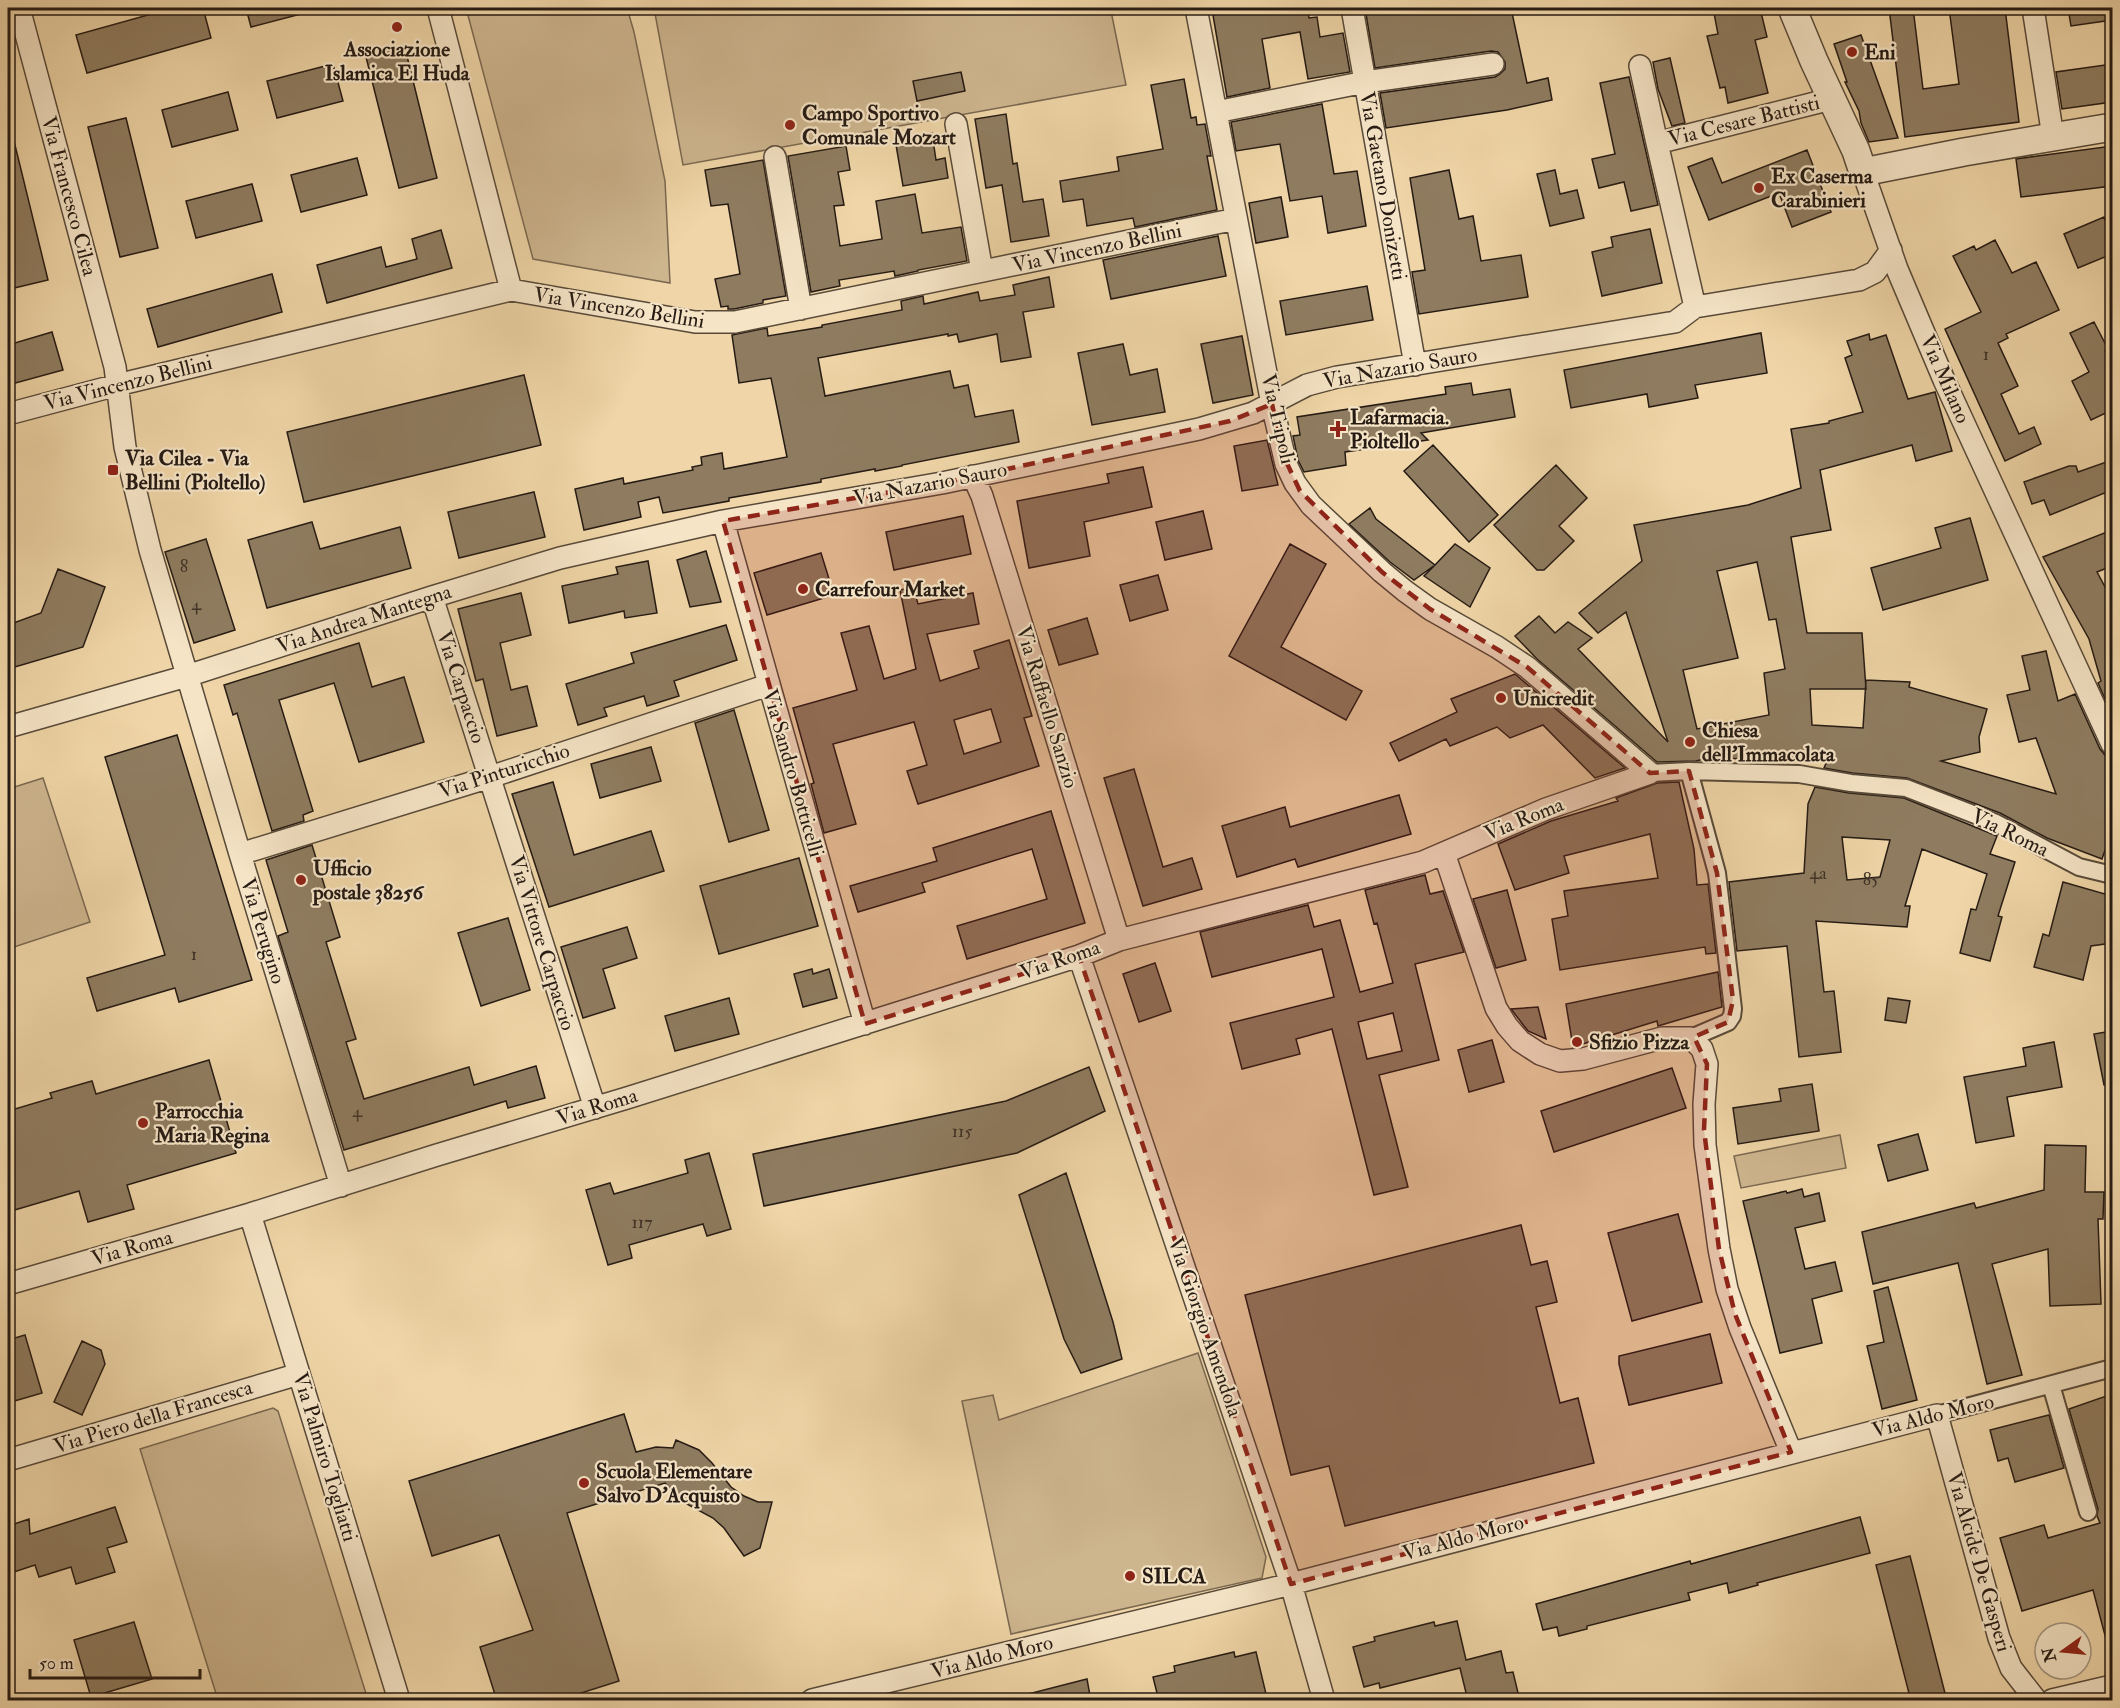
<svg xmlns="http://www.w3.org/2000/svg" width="2120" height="1708" font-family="'IM FELL Double Pica',serif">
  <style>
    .green { fill: #cdb58e; stroke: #7a6851; stroke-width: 1.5 }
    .building { fill: #8f7c60; stroke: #261b14; stroke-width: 1.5; fill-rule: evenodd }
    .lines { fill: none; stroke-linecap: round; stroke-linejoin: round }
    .pedestrian-casing { stroke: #584a39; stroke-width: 20 }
    .minor-casing { stroke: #584a39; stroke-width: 24 }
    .tertiary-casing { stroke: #584a39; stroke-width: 30 }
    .pedestrian { stroke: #f5e4c6; stroke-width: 16 }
    .minor { stroke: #f5e4c6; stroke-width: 21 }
    .tertiary { stroke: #f5e4c6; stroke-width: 27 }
    .marked { fill: #8f2418; fill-opacity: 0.2; stroke: #8f2418; stroke-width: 4.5; stroke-dasharray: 12 8; stroke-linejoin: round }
    .poi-dot { fill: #8f2418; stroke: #f5e4c6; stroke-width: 2 }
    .labels { text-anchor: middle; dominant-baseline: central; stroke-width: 4.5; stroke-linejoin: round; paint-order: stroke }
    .number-label { font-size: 18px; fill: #403327 }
    .poi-label { font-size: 21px; font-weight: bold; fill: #261b14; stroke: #f5e4c6; text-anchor: start }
    .street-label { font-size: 21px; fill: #261b14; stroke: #f5e4c6 }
  </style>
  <rect width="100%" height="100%" fill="#efd5a7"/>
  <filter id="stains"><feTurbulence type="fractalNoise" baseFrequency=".00333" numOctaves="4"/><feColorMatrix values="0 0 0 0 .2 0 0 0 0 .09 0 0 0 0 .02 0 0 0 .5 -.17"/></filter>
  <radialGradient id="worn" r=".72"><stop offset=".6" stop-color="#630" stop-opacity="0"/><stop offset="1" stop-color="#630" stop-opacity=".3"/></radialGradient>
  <path class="green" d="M466,8H627L634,32L665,181L670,283L533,259Z
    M654,8H1128L1111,11L1126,85L683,165Z
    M43,778L90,922L8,949V789Z
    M1840,1135L1846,1168L1741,1188L1734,1156Z
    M1198,1353L1266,1557L1262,1578L1011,1634L962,1401L993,1395L999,1420Z
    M273,1408L278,1411L368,1700H218L140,1449Z"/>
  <path class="building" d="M173,8H203L211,38L87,73L76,35Z
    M246,8H300L301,14L251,27Z
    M1256,8H1308L1309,18L1317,17L1320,37L1343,33L1350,72L1308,79L1300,32L1262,39L1270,88L1227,97L1213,15Z
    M1365,8H1511L1527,83L1548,78L1552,100L1507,110L1386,128L1380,93L1495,77L1500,74L1505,69V62L1498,52L1491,51L1375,68Z
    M1713,8H1760L1767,37L1755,40L1768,93L1728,103L1725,87L1720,88L1707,36L1718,34Z
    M1889,8H1913L1923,89L1959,84L1949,8H2005L2019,122L1905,137Z
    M2068,8H2112V20L2071,26Z
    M1861,35L1898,138L1869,142L1861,123L1859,111L1845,82H1847L1834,44Z
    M405,48L437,178L399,188L366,57Z
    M1670,58L1685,123L1672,126L1658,89L1653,62Z
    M333,64L343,101L277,118L267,81Z
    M2112,64V102L2062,109L2056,72Z
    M961,72L965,91L917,101L913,81Z
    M1629,77L1658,205L1631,211L1624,182L1599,188L1592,159L1615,154L1600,83Z
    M1184,79L1191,118L1196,117L1197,125L1205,124L1211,156H1207L1217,210L1135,227L1133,218L1087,226L1083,199L1063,202L1060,181L1119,171L1117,157L1163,149L1151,85Z
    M228,92L238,130L172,147L162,110Z
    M1322,104L1334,174L1357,171L1366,226L1328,233L1322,196L1290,201L1280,144L1236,151L1231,122Z
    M1006,114L1013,164L1017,163L1023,202L1043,199L1049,236L1011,242L1002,185L986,188L975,119Z
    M126,118L158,248L120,257L88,127Z
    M932,133L936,160L945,158L948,178L903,186L895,139Z
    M14,141L48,280L10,289L8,279V142Z
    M846,146L850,170L838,172L844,205L834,206L840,246L882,239L876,201L915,194L922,233L961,227L967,261L918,270V271L895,276L894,271L839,280L840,286L811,292L788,156Z
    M2112,146V186L2021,197L2016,159Z
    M1807,150L1831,212L1792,227L1779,193L1709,220L1688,167L1712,158L1722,183Z
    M357,158L367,195L301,212L291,175Z
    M763,160L786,296L763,300V303L734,309H728V306L721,307L715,279L740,274L728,204L711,206L705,170Z
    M1449,170L1459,219L1473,216L1481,261L1521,255L1528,297L1419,314L1412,272L1425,270L1410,178Z
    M1555,170L1560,194L1577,190L1584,218L1550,226L1537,174Z
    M252,184L262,221L196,238L186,201Z
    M1281,197L1288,237L1256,243L1249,203Z
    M2104,217L2112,238V254L2078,268L2064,234Z
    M1650,229L1662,283L1602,296L1592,252L1613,247L1611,237Z
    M441,230L452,268L327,303L317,265L381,247L386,267L417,259L412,239Z
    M1218,236L1226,276L1111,299L1103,260Z
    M1995,240L2012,273L2036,262L2059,310L2006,334L2008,338L1998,343L2018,386L2001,394L2019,434L2034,427L2041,444L2005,461L1945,329L1981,312L1953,256L1974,246L1976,250Z
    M272,274L282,312L158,347L147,309Z
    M1049,277L1054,307L1023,312L1031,357L1001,362L997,334L959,342L957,334L948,336V334L818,358L825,396L950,371L954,388L968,385L975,417L1013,410L1019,442L902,465V466L875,471V469L821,479V482L729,498V501L663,513L659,497L638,502L641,517L584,530L575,489L623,478L624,484L693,470L692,467L702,465L701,457L722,453L724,469L787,457L771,378L739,383L732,335L767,328L768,336L822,327V325L902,310L901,301L923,296L924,304L978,292L980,301L1015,295L1013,285Z
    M1367,286L1373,320L1286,335L1280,301Z
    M2094,322L2108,349L2105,351L2112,366V410L2091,420L2072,381L2089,372L2070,333Z
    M52,332L63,370L8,385V345Z
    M1761,333L1767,373L1695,385L1698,398L1649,407L1647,394L1571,408L1564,370Z
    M1869,334L1870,340L1886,335L1908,399L1935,392L1952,451L1916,461L1912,445L1820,470L1831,530L1791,537L1807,633H1862L1866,689H1810L1812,725L1863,728L1866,680L1910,682L1909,687L1987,709L1979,737L1980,752L1941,761L2056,794L2036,738L2019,742L2007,695L2030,690L2022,656L2046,651L2058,701L2075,694L2100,749L2105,755L2112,756V830L2102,859L2047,838L2000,813L1907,778L1852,773L1824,768L1827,761L1708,758L1696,761L1657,762L1537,659L1515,636L1539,616L1555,633L1568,622L1592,638L1578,649L1668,742L1626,612L1598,633L1579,613L1642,561L1634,525L1748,505L1801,488L1791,429L1829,423V421L1863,412L1845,358L1852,355L1847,341ZM1757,562L1769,620L1776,619L1785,669L1764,673L1769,715L1697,729L1683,670L1738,658L1717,571Z
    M1242,336L1253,395L1213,403L1201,344Z
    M1123,344L1130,375L1157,369L1165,412L1092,425L1078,353Z
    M524,375L541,445L304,502L287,432Z
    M1471,383L1473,395L1510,389L1515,417L1421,433L1428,440L1345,452L1346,465L1304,472L1298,460L1293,436L1300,435L1297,417L1446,394L1445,387Z
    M1267,440L1278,485L1242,491L1234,446Z
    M1433,445L1498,515L1469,542L1404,471Z
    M2112,460V490L2050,515L2044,500L2032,504L2024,482L2069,466H2076L2078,472Z
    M1556,465L1587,498L1559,526L1574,541L1544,570H1537L1494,525Z
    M1143,467L1152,507L1084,522L1090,556L1029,568L1017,501L1109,483L1107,474Z
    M534,492L545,537L459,558L448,512Z
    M1370,508L1376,519L1435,565L1455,544L1490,568L1470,607L1424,576L1435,565L1414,580L1390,562L1349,524Z
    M1203,511L1212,549L1165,560L1156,522Z
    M963,516L971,554L894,570L886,532Z
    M1970,518L1988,580L1883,610L1871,568L1941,548L1935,528Z
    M312,522L320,549L400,527L411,568L267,608L248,540Z
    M2112,530V566L2097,572L2112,600V715L2098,683L2101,681L2089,639L2043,557Z
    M206,539L235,630L194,643L165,552Z
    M1290,544L1326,564L1281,647L1362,691L1346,720L1229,656Z
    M706,551L721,602L690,607L677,560Z
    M821,553L834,595L767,615L754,573Z
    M648,561L657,613L625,618L624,611L569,623L562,586L618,574L616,567Z
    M58,569L105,587L83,647L8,669V625L41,613Z
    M1158,575L1168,610L1130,621L1120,585Z
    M913,587L918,604L973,593L979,624L927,634L940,681L979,668L974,651L1009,640L1032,716L1024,718L1039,766L918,804L907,771L927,765L914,722L833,744L856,824L824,833L811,784L814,783L793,708L857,690L841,633L869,626L884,679L916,669L900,590ZM991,709L1001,742L964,754L954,720Z
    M521,593L531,635L500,643L511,690L527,686L537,726L497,736L483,679L476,681L458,609Z
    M1087,618L1098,654L1059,665L1048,630Z
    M726,625L737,660L674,681L679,696L647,706L644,696L604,708L607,716L578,725L566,684L634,663L631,653Z
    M359,643L372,687L404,677L424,742L359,762L334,683L279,700L313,811L303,815L304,821L272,831L237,713L233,715L224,685Z
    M1515,674L1625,768L1595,778L1543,725L1510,738L1497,727L1450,746L1446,739L1399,761L1390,743L1457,712L1451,699Z
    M734,710L769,830L729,842L695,723Z
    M177,735L252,980L179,1002L175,988L97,1011L87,978L165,955L105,757Z
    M651,747L661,781L600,798L591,764Z
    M1134,769L1163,867L1192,858L1202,889L1143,906L1104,778Z
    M553,782L574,855L651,831L664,871L549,907L512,794Z
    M1679,782L1694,849L1697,885L1708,884L1716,953L1706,954L1705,947L1560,970L1552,919L1568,916L1564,891L1658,878L1650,834L1564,856L1569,873L1515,890L1498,844L1551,821L1618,801L1616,798L1657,783Z
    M1815,787L1849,793L1904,798L1997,836L1990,854L2015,862L1998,916L2002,917L1990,961L1960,953L1971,909L1976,910L1987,874L1922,849L1905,906H1910L1907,927L1816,921L1824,992L1834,991L1841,1052L1799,1057L1787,946L1737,951L1729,882L1804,873L1808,804ZM1842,837L1890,840L1880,877L1847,880Z
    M1399,795L1411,834L1298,867L1295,859L1237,877L1222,826L1285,807L1290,827Z
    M1051,811L1085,923L967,959L957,926L1047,899L1032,849L922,883L925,892L858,912L850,886L937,861L933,848Z
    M312,845L340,937L326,942L356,1039L346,1042L364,1099L469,1067L474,1085L536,1066L545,1098L508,1108L506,1101L344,1150L278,936L288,932L266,860Z
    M799,858L818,926L719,954L700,886Z
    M1425,875L1430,894L1443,891L1464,952L1415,964L1439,1060L1379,1075L1408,1187L1374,1195L1332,1029L1296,1039L1300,1054L1242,1069L1230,1023L1334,997L1322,949L1212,977L1200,932L1308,905L1314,927L1340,920L1360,992L1393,983L1377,923L1374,924L1365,890ZM1393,1013L1402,1051L1367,1059L1358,1022Z
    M2063,882L2112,896V943L2091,946L2083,980L2034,967L2043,934L2049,936Z
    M1507,890L1526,960L1496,968L1473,899Z
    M508,918L530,990L481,1006L458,933Z
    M627,927L637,958L603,969L615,1008L583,1018L561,947Z
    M1155,963L1171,1011L1139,1022L1123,974Z
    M812,969L813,974L829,969L837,998L803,1007L794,974Z
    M1718,972L1722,1007L1658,1026L1657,1021L1573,1047L1566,1004Z
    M729,998L739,1034L675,1051L665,1016Z
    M1888,998L1910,1001L1906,1023L1885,1020Z
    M1538,1007L1546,1039L1528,1031L1511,1009Z
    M2112,1031V1084L2104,1085L2094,1034Z
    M1492,1040L1504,1082L1469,1092L1458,1050Z
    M2054,1042L2062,1087L2007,1097L2014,1136L1976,1143L1964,1077L2026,1066L2023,1048Z
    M209,1060L236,1153L127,1185L134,1209L88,1222L79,1191L8,1212V1111L52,1098L50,1093L92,1081L96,1094Z
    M1089,1067L1105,1111L1017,1153L764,1206L753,1154L1006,1101Z
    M1672,1068L1686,1108L1554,1152L1541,1111Z
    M1812,1084L1819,1131L1738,1144L1733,1108L1781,1101L1779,1089Z
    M1918,1134L1928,1170L1888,1181L1878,1145Z
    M2045,1145L2086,1146L2085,1192H2104L2103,1219H2098L2101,1304L2050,1306L2048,1249L1992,1264L2022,1375L1987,1384L1958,1263L1873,1284L1862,1232L1974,1203L1976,1208L2044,1190Z
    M709,1153L731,1229L707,1236L703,1224L629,1245L632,1258L608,1265L586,1190L610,1183L614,1194L688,1173L685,1160Z
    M1066,1173L1113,1322L1122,1359L1081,1373L1064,1339L1019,1195Z
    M1802,1189L1804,1197L1819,1193L1825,1221L1795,1228L1805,1269L1835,1262L1842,1291L1812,1299L1822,1343L1780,1353L1743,1201L1786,1191L1787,1193Z
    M1678,1214L1702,1302L1632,1321L1608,1233Z
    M1521,1225L1531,1265L1547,1261L1557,1302L1536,1307L1560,1403L1578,1398L1594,1463L1345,1526L1329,1466L1291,1475L1245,1295Z
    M1888,1287L1917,1400L1882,1409L1867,1346L1884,1342L1874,1291Z
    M1710,1334L1722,1383L1629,1405L1619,1364V1356Z
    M25,1335L42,1393L11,1402L8,1391V1340Z
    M82,1341L101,1350L105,1364L82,1415L54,1402Z
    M2112,1394V1642L2107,1643L2093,1590L2022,1611L2000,1538L2044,1525L2048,1538L2100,1523L2097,1516L2098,1509L2069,1409Z
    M624,1414L636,1452L656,1447L673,1448L676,1440L699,1450L712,1463L731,1487L744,1496L758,1502H772L760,1548L744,1556L724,1528L713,1518L683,1502L665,1483L567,1513L619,1681L556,1701H497L480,1647L533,1630L499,1535L432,1556L409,1481Z
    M2049,1415L2064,1468L2015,1482L2008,1458L1998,1461L1990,1430Z
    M115,1507L127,1542L107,1548L115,1572L76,1584L71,1567L39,1577L35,1565L8,1574V1526L29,1519L30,1534Z
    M1860,1517L1870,1553L1757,1583L1758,1585L1729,1593L1727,1583L1688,1593L1690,1600L1587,1626V1629L1559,1636L1557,1627L1543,1630L1536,1604L1690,1561L1691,1564Z
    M1910,1556L1947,1701H1911L1876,1565Z
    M1457,1621L1466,1660L1501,1651L1506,1673L1513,1672L1520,1701H1468L1460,1668L1380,1688L1379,1683L1364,1687L1353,1647L1375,1641L1374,1637L1434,1622L1435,1626Z
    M134,1622L152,1679L91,1697L74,1640Z
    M1234,1652L1235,1657L1256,1652L1266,1694L1251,1697L1252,1701H1159L1153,1677L1175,1672L1174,1666Z
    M1087,1679L1091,1701H1029L1028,1694Z"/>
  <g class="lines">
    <defs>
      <path id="pedestrian" d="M1689,771L1717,873L1733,1009L1732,1016L1728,1022L1691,1038
        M1650,773L1689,771L1799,774L1851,783L1906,788L1996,823L2079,867L2112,875
        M2051,1385L2088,1512
        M1937,1415L2112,1368"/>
      <path id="minor" d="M19,8L115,367L125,447L150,550L240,854L341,1186
        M438,8L511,290
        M1196,8L1272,404L1286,464L1295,483L1311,505L1382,572L1405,591L1430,609L1497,647L1527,667L1650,773
        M1352,8L1415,365
        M2033,8L2053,137
        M1640,66L1657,143
        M1216,112L1365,82L1493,64
        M956,124L982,271
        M775,157L801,309
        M1863,172L1897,269L1944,380L2112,744
        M1695,307L1657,143L1831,99
        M8,414L117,385L511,290L695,322H735L1236,219
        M973,476L982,496L1119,940
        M723,521L865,1024
        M432,597L595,1108
        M8,727L187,676L432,597L560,558L723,521L942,483L1199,429L1253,413L1307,385L1337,377L1675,322L1695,307L1859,280L1875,272L1891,250
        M1444,853L1496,1008L1507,1026L1520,1041L1540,1054L1560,1061L1583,1059L1662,1038H1691L1702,1049L1707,1064L1704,1104L1705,1145L1719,1249L1727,1289L1740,1328L1791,1452
        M240,854L490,777L768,685
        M1079,956L1291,1584L1324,1700
        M250,1214L399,1700
        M8,1284L250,1214L437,1155L627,1098L1079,956L1119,940L1423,862L1546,809L1650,773
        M8,1460L299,1374
        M812,1700L1291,1584L1937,1415L1999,1638L2011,1668L2036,1700
        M2052,1700L2112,1686"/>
      <path id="tertiary" d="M1792,8L1814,61L1856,151L1863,172L1964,152L2112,127"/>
    </defs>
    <use href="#pedestrian" class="pedestrian-casing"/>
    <use href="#minor" class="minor-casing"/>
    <use href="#tertiary" class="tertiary-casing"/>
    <use href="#pedestrian" class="pedestrian"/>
    <use href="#minor" class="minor"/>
    <use href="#tertiary" class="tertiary"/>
  </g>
  <path class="marked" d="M1272,404L1284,457L1300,491L1382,572L1430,609L1527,667L1650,773L1689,771L1717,873L1733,1000L1728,1022L1694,1037L1707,1064L1704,1130L1719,1249L1735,1314L1791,1452L1291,1584L1079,956L865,1024L723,521L942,483L1230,421Z"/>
  <g class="poi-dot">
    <circle cx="397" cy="27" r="6"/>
    <circle cx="1852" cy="52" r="6"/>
    <circle cx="790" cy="125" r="6"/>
    <circle cx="1759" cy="188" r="6"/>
    <path d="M1335 420h6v6h6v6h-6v6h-6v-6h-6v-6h6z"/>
    <rect x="107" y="464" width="12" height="12" rx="3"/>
    <circle cx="803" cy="589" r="6"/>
    <circle cx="1501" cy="698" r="6"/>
    <circle cx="1690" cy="742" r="6"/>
    <circle cx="301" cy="880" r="6"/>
    <circle cx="1577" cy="1042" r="6"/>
    <circle cx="143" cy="1123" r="6"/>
    <circle cx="584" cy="1483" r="6"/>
    <circle cx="1130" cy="1576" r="6"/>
  </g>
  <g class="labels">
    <g class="number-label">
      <text x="1986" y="354">1</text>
      <text x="184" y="566">8</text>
      <text x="196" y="604">4</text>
      <text x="1818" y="873">4a</text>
      <text x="1871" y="879">85</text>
      <text x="194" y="954">1</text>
      <text x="357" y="1111">4</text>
      <text x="962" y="1131">115</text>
      <text x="642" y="1222">117</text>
    </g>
    <g class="poi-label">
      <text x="397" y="49" text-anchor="middle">Associazione<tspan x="397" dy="24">Islamica El Huda</tspan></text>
      <text x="1864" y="52">Eni</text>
      <text x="802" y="113">Campo Sportivo<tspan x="802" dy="24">Comunale Mozart</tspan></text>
      <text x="1771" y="176">Ex Caserma<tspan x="1771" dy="24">Carabinieri</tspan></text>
      <text x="1350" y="417">Lafarmacia.<tspan x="1350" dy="24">Pioltello</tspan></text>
      <text x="125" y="458">Via Cilea - Via<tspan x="125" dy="24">Bellini (Pioltello)</tspan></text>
      <text x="815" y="589">Carrefour Market</text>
      <text x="1513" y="698">Unicredit</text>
      <text x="1702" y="730">Chiesa<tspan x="1702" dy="24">dell'Immacolata</tspan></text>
      <text x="313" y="868">Ufficio<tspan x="313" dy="24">postale 38256</tspan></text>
      <text x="1589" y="1042">Sfizio Pizza</text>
      <text x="155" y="1111">Parrocchia<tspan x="155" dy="24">Maria Regina</tspan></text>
      <text x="596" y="1471">Scuola Elementare<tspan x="596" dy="24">Salvo D'Acquisto</tspan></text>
      <text x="1142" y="1576">SILCA</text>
    </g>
    <g class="street-label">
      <text transform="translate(1744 121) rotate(-14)">Via Cesare Battisti</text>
      <text transform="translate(1383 186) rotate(80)">Via Gaetano Donizetti</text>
      <text transform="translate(69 196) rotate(75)">Via Francesco Cilea</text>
      <text transform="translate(1097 248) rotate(-12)">Via Vincenzo Bellini</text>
      <text transform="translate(619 308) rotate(9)">Via Vincenzo Bellini</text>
      <text transform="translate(1400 368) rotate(-10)">Via Nazario Sauro</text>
      <text transform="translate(1945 379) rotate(66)">Via Milano</text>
      <text transform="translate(128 383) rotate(-14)">Via Vincenzo Bellini</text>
      <text transform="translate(1278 419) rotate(77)">Via Tripoli</text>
      <text transform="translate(930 484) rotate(-11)">Via Nazario Sauro</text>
      <text transform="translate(364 619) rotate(-18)">Via Andrea Mantegna</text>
      <text transform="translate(461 687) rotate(72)">Via Carpaccio</text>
      <text transform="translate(1047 707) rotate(73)">Via Raffaello Sanzio</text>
      <text transform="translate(504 771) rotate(-18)">Via Pinturicchio</text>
      <text transform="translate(793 773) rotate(74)">Via Sandro Botticelli</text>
      <text transform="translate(1524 819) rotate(-22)">Via Roma</text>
      <text transform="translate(2010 833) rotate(26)">Via Roma</text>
      <text transform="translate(263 931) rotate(73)">Via Perugino</text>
      <text transform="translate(542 943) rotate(73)">Via Vittore Carpaccio</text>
      <text transform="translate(1060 960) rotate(-19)">Via Roma</text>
      <text transform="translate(597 1107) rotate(-17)">Via Roma</text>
      <text transform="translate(132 1248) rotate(-16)">Via Roma</text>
      <text transform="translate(1205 1327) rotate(71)">Via Giorgio Amendola</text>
      <text transform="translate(1933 1416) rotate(-14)">Via Aldo Moro</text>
      <text transform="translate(153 1417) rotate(-17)">Via Piero della Francesca</text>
      <text transform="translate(325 1457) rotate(73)">Via Palmiro Togliatti</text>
      <text transform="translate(1463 1538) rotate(-15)">Via Aldo Moro</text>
      <text transform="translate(1979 1562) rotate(74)">Via Alcide De Gasperi</text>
      <text transform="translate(992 1657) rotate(-14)">Via Aldo Moro</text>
    </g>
  </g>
  <rect width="2120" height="1708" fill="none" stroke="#efd5a7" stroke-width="30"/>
  <rect x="9" y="9" width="2102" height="1690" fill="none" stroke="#261b14" stroke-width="3"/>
  <rect x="15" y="15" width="2090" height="1678" fill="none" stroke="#261b14" stroke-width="1.5"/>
  <g transform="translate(2063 1651) rotate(255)"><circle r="28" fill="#f5e4c6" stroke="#a2947f" stroke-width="1.5"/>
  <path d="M0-4.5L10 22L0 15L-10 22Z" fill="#8f2418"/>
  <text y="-9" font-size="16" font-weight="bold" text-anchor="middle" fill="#261b14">N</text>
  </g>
  <path d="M30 1669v9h170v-9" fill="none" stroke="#261b14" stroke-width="3"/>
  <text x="39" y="1669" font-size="18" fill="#261b14" stroke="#f5e4c6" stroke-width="4.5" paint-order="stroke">50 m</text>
  <rect width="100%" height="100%" filter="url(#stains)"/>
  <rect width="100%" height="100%" fill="url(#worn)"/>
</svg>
